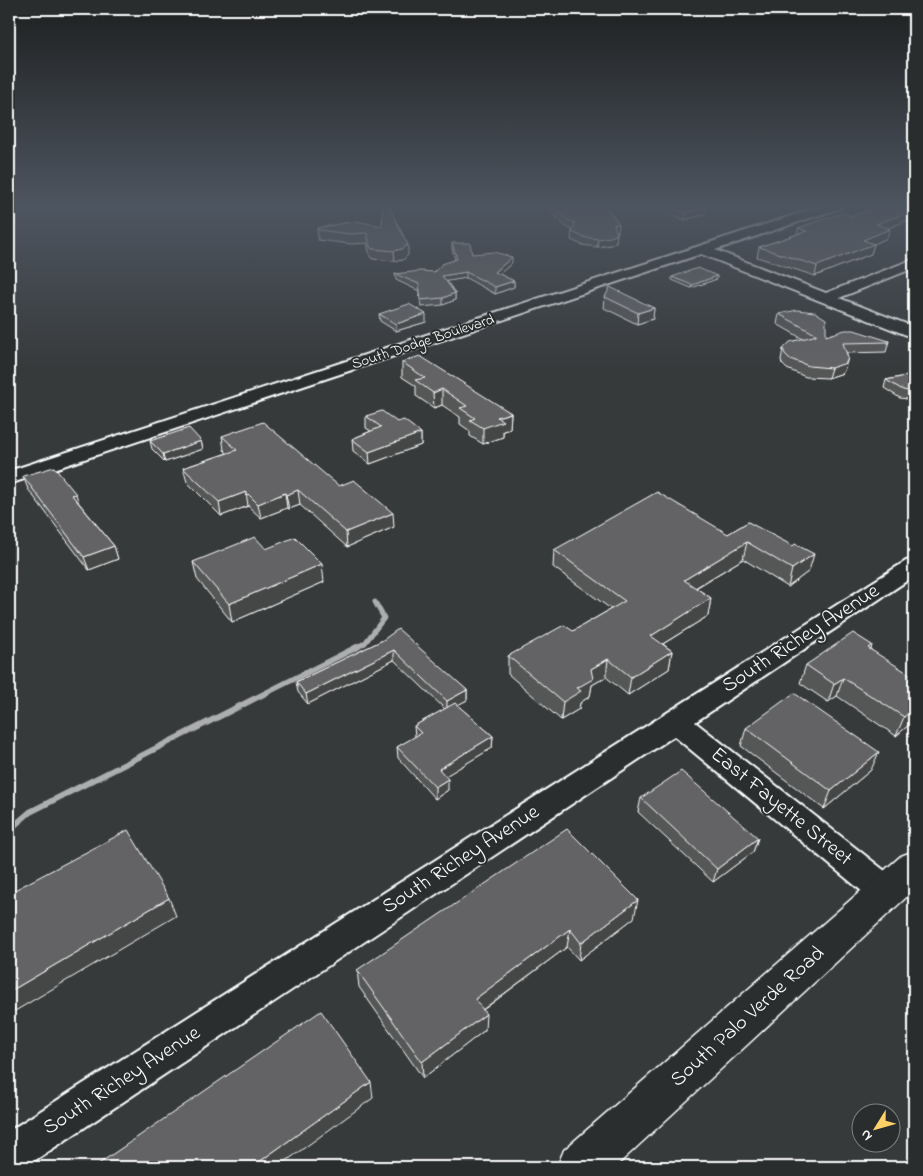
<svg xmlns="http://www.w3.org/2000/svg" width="923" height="1176" font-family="'Indie Flower',sans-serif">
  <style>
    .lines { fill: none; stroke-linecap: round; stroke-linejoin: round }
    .stream-far1 { stroke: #adaeaf; stroke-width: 5 }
    .stream { stroke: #adaeaf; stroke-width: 6 }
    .minor-casing { stroke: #fff; stroke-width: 4 }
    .major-casing { stroke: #fff; stroke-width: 3 }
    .minor { fill: #2a2d2e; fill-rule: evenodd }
    .major { fill: #2a2d2e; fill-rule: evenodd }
    .wall { fill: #555657; stroke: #fff }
    .shaded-wall { fill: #454647; stroke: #fff }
    .building { fill: #636465; stroke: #fff }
    .labels { text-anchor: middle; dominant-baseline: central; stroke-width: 4; stroke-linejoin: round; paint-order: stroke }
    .far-street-label { font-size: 15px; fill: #fff; stroke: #2a2d2e }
    .near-street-label { font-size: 21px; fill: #fff; stroke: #2a2d2e }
  </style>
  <rect width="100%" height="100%" fill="#373a3b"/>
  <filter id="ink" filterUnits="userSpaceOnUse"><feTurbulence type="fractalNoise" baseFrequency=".02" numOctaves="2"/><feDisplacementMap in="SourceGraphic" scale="10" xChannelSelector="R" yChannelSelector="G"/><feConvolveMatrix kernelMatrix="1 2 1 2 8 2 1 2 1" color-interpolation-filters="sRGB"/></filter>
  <g filter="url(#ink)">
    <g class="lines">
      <path class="stream-far1" d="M357,647L365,643L384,618L375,602"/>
      <path class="stream" d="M9,830L30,812L359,646"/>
      <defs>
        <path id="minor" d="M825,205H842L840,208L715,250L826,293L914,259V268L839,298L914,327V338L701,254L9,484V471Z
          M893,205H914V213L895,208Z
          M914,559V576L695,722L899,882L903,892L899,902L887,906L875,902L674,736L25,1167H9V1131L906,561Z"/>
        <path id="major" d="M914,851V890L615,1167H557L564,1150L901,856Z"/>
      </defs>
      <use href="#minor" class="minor-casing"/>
      <use href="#major" class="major-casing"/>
      <use href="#minor" class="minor"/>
      <use href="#major" class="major"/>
    </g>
    <path class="wall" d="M277,205H301V206L278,207Z
      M550,205H590L591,206L619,224L618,232H616L617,234L616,242L610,245L597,247L582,245L571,240L572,230L565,226L550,211Z
      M647,205H699L705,214L685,220Z
      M913,210L911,219L888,228L887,238L874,244L871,254L815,276L757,257L759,247L797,234L798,228Z
      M356,221L408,255L403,260L395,261L373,259L370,257L367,243L351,244L318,240L317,228Z
      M452,243L472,254L512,263L499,274L514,281V287L495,294L466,278L447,281L455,293V300L443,305L421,307L419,291L396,280L395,274L434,272L455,260L452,249Z
      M672,277L717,279L691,288L672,280Z
      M605,297L654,308L653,319L637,324L604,308Z
      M379,314L426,322L396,331L380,321Z
      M779,314L826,336L889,341L886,352L846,353L845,368L843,373L828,378L806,377L787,369L782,364L781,360L783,349L803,339L777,324Z
      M402,362L511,413L510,429L503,431V437L483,444L470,436V431L460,424V417L442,405L434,408L416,396V386L402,377Z
      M913,365H914V400L900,398L884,388L886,380L910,375Z
      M366,416L397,422L421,433V445L370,464L353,451L352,439L371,431L366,428Z
      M222,436L339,486L394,527L347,547L300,505L289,509L287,508L261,518L248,506L221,516L187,482L183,468L227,453L224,450Z
      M150,441H201L203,449L165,462L152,449Z
      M23,476L79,503L114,546L118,559L89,570L28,489Z
      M748,522L809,571L788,587L743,559L696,588L711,598L708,616L663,644L672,651L669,669L628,695L606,677L592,685L590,696L580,703L579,709L561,720L508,674V656L573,631L611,609L553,567L554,550L728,534Z
      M266,549L324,582L232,622L197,579L193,562Z
      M383,640L467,690V700L457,705L493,736L492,748L445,776L448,790L435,799L398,758L397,747L415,737L414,726L445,709L394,660L308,704L298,692L296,682Z
      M872,645L871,650L911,723L896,736L837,696L828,702L800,683L806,665Z
      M746,728L871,770L824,809L741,746Z
      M641,798L758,838L753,852L713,882L638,812Z
      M634,918L579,960L567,947L483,1010L485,1030L423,1078L359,987L357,970Z"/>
    <path class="shaded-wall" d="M706,207L705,214L685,220L686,213Z
      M913,210L911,219L873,234L876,224Z
      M614,224H619L618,232H613Z
      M890,229L887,238L874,244L871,254L815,276L817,266L863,240Z
      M617,234L616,242L610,245L597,247L598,239Z
      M408,245V255L403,260L395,261L394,251Z
      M512,257V263L495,278V272Z
      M466,272V278L442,282V276Z
      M717,276V279L691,288L692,285Z
      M514,281V287L495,294V287Z
      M455,293V300L443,305V298Z
      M654,308L653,319L637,324L638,313Z
      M426,314V322L396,331V324Z
      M848,358L845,368L843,373L828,378L831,368Z
      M442,389V405L434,408L433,393Z
      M511,413L510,429L503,431V437L483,444V428L497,417Z
      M421,433V445L370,464L369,452Z
      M201,441L203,449L165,462L163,454Z
      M298,490L300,505L289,509L286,495Z
      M246,492L248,506L221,516L219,502Z
      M285,493L287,508L261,518L258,504Z
      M76,494L80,507L72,495Z
      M393,513L394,527L347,547L346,532Z
      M747,542L743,559L680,597L684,580Z
      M114,546L118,559L89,570L84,557Z
      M814,554L809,571L788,587L792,569Z
      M322,564L324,582L232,622L229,604Z
      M711,598L708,616L648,653L651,636Z
      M394,650V660L308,704L306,694Z
      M672,651L669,669L628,695L631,677Z
      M608,659L606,677L592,685L590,696L580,703L579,709L561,720L563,702L577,688L591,669Z
      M843,678L837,696L828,702L834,684Z
      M467,690V700L447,711V701Z
      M914,702V716L911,723L896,736L904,717Z
      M493,736L492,748L439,780V769Z
      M879,752L871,770L824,809L831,791Z
      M448,779V790L435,799V787Z
      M758,838L753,852L713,882L717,869Z
      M169,898L176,916L15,1011L9,1000V992Z
      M638,900L634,918L579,960L581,943Z
      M570,929L567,947L474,1016L475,999Z
      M486,1014L485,1030L423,1078L422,1062Z
      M371,1082L373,1098L278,1167H252Z"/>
    <path class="building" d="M383,205H388L408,245L402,249L394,251L372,249L370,247L367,233L350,234L318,230L317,228L356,221L382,226Z
      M551,205H590L591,206L607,208L619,224H614L617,234L611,237L598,239L583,237L572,232L575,223L566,219Z
      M665,205H699L706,207L686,213Z
      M883,205H897L913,210L876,224L890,229L863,240L874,244L817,266L759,247L807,231L798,228L842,213L852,216Z
      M452,243H470L472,254L494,252L512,257L495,272L514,281L495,287L466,272L442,276L455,293L443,298L421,300L419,284L395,274L420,271L434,272L442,264L457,259Z
      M698,268L717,276L692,285L672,277Z
      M610,287L654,308L638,313L605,297Z
      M409,304L426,314L396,324L379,314Z
      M797,310L815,312L826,319V336L845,330H854L889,341V342L843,343L848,358L846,363L831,368L809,366L790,359L785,354L783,349L790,342L817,335L779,314Z
      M420,356L511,413L497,417L503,421L483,428L470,420L475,418L460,408L467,406L442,389L433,393L415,380L425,378L402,362Z
      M913,365H914V392L903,390L886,380L911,375Z
      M382,411L397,422L404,420L421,433L369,452L352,439L381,427L366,416Z
      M263,422L339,486L354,480L393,513L346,532L298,490L286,495L285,493L258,504L246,492L219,502L183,468L237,450L222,436Z
      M189,428L201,441L163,454L150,441Z
      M54,467L76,494L72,495L114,546L84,557L23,476Z
      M657,492L728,534L748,522L793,546L795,544L814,554L792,569L747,542L684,580L711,598L651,636L672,651L631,677L608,659L591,669L593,679L577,688L581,691L563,702L508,656L564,625L573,631L625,601L554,550Z
      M255,537L266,549L295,537L322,564L229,604L193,562Z
      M398,629L467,690L447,701L394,650L306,694L296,682L383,640Z
      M853,633L872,645L868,648L914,677V709L904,717L843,678L834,684L806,665Z
      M794,693L879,752L831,791L746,728Z
      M455,703L493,736L439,769L448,779L435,787L397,747L421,733L414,726Z
      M681,771L758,838L717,869L641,798Z
      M567,829L638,900L581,943L570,929L475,999L486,1014L422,1062L357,970Z
      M128,830L169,898L9,992V893Z
      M321,1011L371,1082L252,1167H94Z"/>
  </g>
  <linearGradient id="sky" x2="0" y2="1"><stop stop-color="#1e2020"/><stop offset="0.56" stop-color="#4d5560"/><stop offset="1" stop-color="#4d5560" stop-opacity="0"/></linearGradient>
  <rect width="923" height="369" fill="url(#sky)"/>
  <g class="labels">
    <g class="far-street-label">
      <text transform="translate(423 342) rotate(-18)">South Dodge Boulevard</text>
    </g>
    <g class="near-street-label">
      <text transform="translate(801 639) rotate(-33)">South Richey Avenue</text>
      <text transform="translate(781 807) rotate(39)">East Fayette Street</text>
      <text transform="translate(461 860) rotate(-33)">South Richey Avenue</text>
      <text transform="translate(748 1017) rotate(-42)">South Palo Verde Road</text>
      <text transform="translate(122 1081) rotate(-33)">South Richey Avenue</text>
    </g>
  </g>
  <rect width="923" height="1176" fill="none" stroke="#2a2d2e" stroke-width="30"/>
  <rect x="15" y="15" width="893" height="1146" fill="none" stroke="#fff" stroke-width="2" filter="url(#ink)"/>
  <g transform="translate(876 1128) rotate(233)"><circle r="24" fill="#2a2d2e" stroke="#7f8182"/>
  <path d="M0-4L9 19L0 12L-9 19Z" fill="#ffd166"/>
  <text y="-8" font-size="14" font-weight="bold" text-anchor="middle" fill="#ffffff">N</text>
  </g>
</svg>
